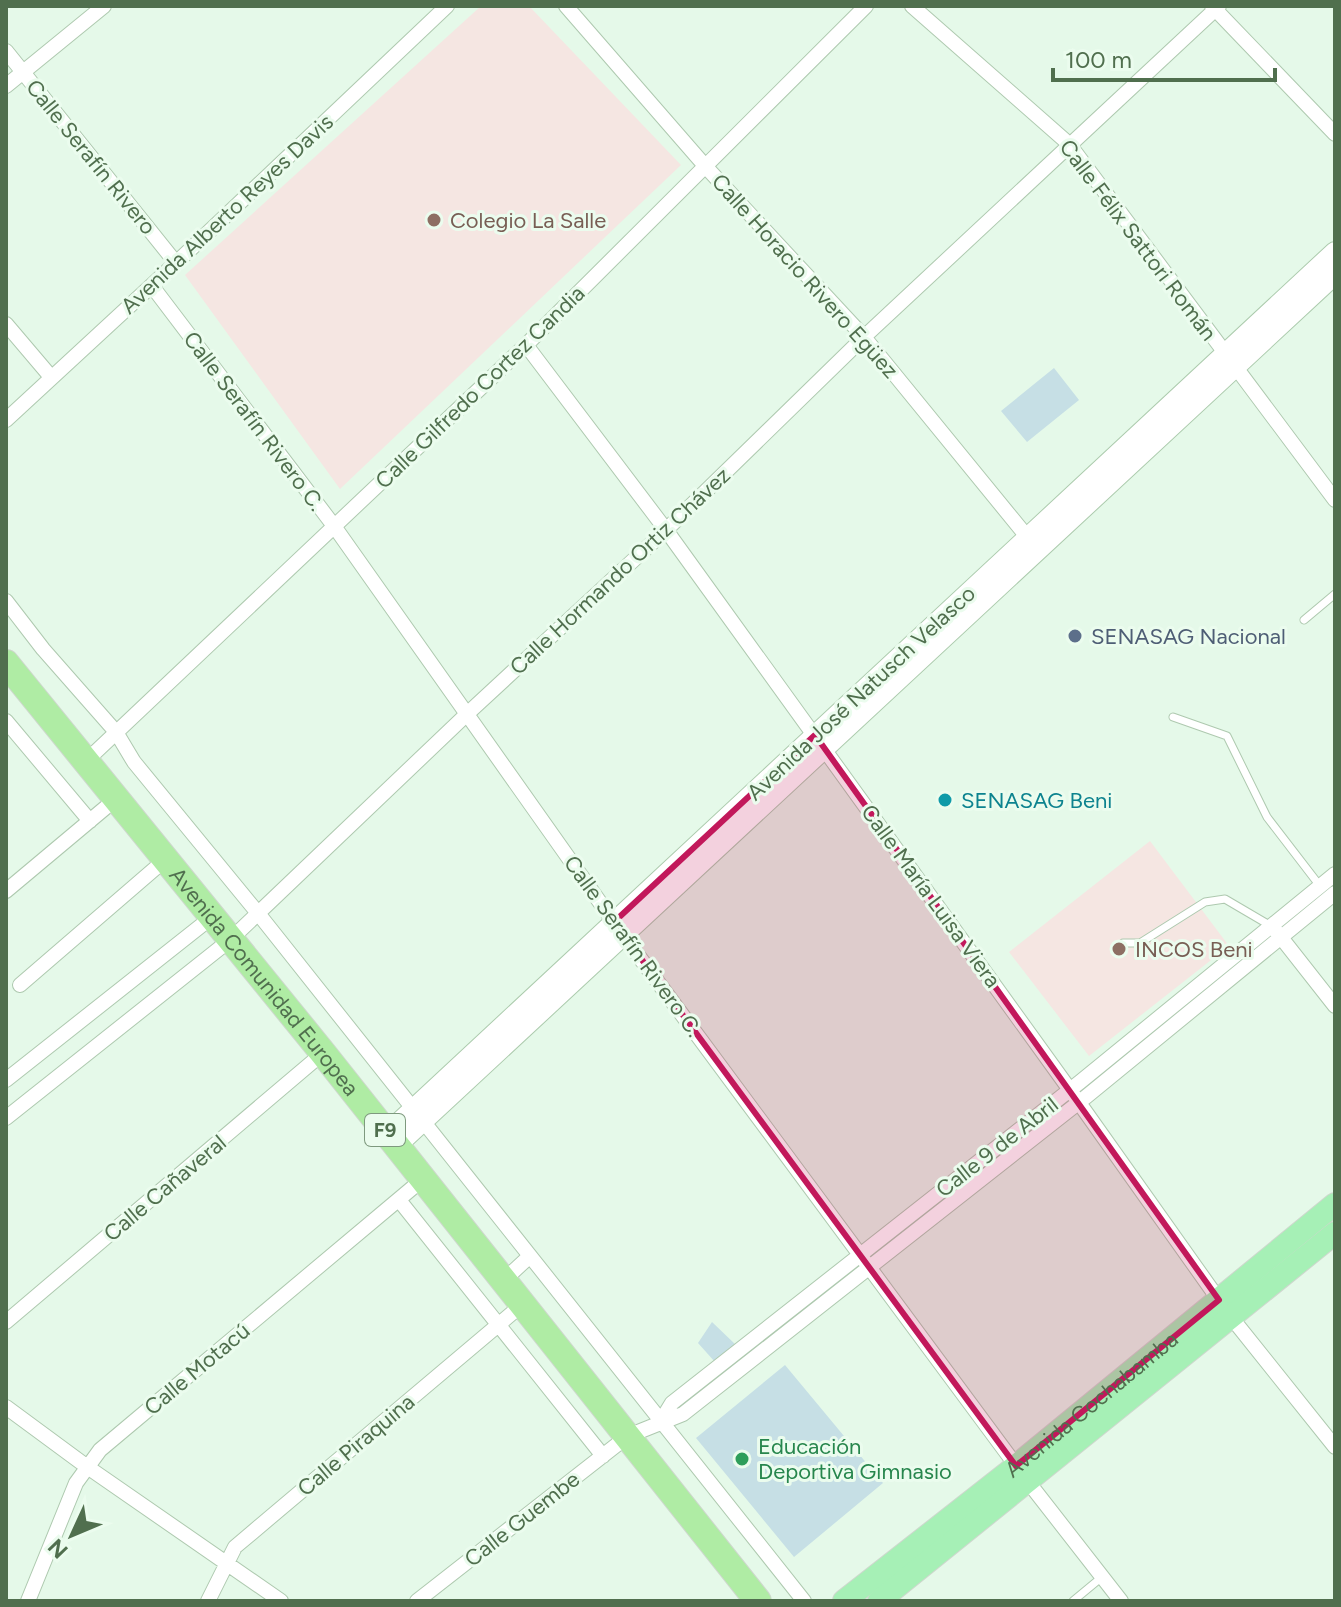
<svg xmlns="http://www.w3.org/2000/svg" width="1341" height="1607" font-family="Figtree,sans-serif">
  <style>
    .education { fill: #f5e6e2 }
    .green { fill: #c6dfe5 }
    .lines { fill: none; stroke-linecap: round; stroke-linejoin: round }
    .lane-casing { stroke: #aec9af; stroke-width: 9 }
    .street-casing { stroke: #aec9af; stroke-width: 16 }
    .secondary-casing { stroke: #accbad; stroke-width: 22 }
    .primary-casing { stroke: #ced7cd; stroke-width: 24 }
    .highway-casing { stroke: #ced7cd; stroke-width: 28 }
    .lane { stroke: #fff; stroke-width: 7 }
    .street { stroke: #fff; stroke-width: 14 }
    .secondary { stroke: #fff; stroke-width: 20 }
    .primary { stroke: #a6f0b6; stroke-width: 22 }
    .highway { stroke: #afeca4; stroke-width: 26 }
    .marked { fill: #c2185b; fill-opacity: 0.2; stroke: #c2185b; stroke-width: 6; stroke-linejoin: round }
    .education-dot { fill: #8d6e63; stroke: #ebfcee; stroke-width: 3 }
    .service-dot { fill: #5c6f8a; stroke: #ebfcee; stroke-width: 3 }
    .culture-dot { fill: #0f9aa8; stroke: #ebfcee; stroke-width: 3 }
    .leisure-dot { fill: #2e9e5b; stroke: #ebfcee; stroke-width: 3 }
    .labels { text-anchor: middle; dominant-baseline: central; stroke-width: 6; stroke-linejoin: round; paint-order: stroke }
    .shield { fill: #ebfcee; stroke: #7e997e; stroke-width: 2 }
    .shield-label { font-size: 20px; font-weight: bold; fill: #506f4e }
    .street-label { font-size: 22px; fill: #506f4e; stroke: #ebfcee }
    .education-label { font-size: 22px; fill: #785e54; stroke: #ebfcee; text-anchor: start }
    .service-label { font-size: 22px; fill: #4e5e75; stroke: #ebfcee; text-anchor: start }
    .culture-label { font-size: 22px; fill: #0d838f; stroke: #ebfcee; text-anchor: start }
    .leisure-label { font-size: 22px; fill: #27864d; stroke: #ebfcee; text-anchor: start }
  </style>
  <rect width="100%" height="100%" fill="#e5f9e9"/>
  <path class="education" d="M481,6H529L681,165L340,489L185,275Z
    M1150,841L1229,946L1089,1056L1009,952Z"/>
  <path class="green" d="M1054,368L1079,400L1027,442L1001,411Z
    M712,1322L736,1345L715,1362L698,1343Z
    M785,1365L883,1483L794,1557L696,1438Z"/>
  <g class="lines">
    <defs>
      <path id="lane" d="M1304,620L1335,594
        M1173,717L1227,736L1267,817L1320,886
        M1123,943H1140L1205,902L1225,899L1271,926
        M1073,1601L1102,1577"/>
      <path id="street" d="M566,6L706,167L864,337L1033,544
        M912,6L1069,144L1335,500
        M1212,6L1335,134
        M6,51L176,263
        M6,86L104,6
        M152,286L334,526L623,935L1029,1483L1121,1601
        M6,324L51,377
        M526,345L666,530L1070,1090L1231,1317L1335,1447
        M6,420L176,263L447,6
        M6,601L43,649L116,732L134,762L257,912L804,1601
        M6,721L90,821
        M86,761L526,345L866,6
        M6,891L117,798
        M1276,931L1335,1006
        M20,985L166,859
        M6,1080L212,917
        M6,1118L230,940L467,714L666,530L864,337L1219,6
        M399,1200L603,1456
        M504,1280L530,1256
        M6,1322L323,1053
        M6,1407L86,1466L281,1601
        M661,1421L672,1403L1080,1082L1335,874
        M28,1601L76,1483L100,1450L423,1179
        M208,1601L235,1547L523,1304
        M417,1601L628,1436L683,1414L1087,1096L1335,893"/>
      <path id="secondary" d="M388,1133L1335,252
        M397,1145L1335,274"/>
      <g id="primary">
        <path id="s1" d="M844,1601L1006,1474L1335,1204"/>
        <path d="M879,1601L1335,1233"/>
      </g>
      <g id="highway">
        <path id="s2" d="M6,663L323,1053L758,1601"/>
      </g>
    </defs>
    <use href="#lane" class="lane-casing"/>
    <use href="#street" class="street-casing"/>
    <use href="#secondary" class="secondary-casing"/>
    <use href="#primary" class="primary-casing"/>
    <use href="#highway" class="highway-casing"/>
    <use href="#lane" class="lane"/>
    <use href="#street" class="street"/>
    <use href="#secondary" class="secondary"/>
    <use href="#primary" class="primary"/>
    <use href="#highway" class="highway"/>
  </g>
  <path class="marked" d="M815,735L1219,1300L1016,1466L614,922Z"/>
  <g class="education-dot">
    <circle cx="434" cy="220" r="8"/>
    <circle cx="1119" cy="949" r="8"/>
  </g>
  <circle class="service-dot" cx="1075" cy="636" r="8"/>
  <circle class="culture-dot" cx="945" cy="800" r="8"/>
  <circle class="leisure-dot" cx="742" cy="1459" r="8"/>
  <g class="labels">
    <rect class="shield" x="365" y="1114" width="40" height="32" rx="6"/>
    <g class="shield-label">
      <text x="385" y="1130">F9</text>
    </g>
    <g class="street-label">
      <text transform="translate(91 157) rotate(51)">Calle Serafín Rivero</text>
      <text transform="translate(227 214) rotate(-43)">Avenida Alberto Reyes Davis</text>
      <text transform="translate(1138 240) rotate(53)">Calle Félix Sattori Román</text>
      <text transform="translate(805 276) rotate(48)">Calle Horacio Rivero Egüez</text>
      <text transform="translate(480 387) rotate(-44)">Calle Gilfredo Cortez Candia</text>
      <text transform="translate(254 421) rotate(53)">Calle Serafín Rivero C.</text>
      <text transform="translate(620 571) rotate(-43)">Calle Hormando Ortiz Chávez</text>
      <text transform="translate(861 693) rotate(-43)">Avenida José Natusch Velasco</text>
      <text transform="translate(931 896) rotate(54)">Calle María Luisa Viera</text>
      <text transform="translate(633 946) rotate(54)">Calle Serafín Rivero C.</text>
      <text stroke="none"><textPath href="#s2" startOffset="410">Avenida Comunidad Europea</textPath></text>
      <text transform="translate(997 1147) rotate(-38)">Calle 9 de Abril</text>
      <text transform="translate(165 1188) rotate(-40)">Calle Cañaveral</text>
      <text transform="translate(197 1369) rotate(-40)">Calle Motacú</text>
      <text stroke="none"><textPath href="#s1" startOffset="316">Avenida Cochabamba</textPath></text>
      <text transform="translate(356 1445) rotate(-40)">Calle Piraquina</text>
      <text transform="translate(522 1519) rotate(-38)">Calle Guembe</text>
    </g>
    <g class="education-label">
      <text x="450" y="220">Colegio La Salle</text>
      <text x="1135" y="949">INCOS Beni</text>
    </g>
    <g class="service-label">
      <text x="1091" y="636">SENASAG Nacional</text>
    </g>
    <g class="culture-label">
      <text x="961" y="800">SENASAG Beni</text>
    </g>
    <g class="leisure-label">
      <text x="758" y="1446">Educación<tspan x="758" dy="25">Deportiva Gimnasio</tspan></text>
    </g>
  </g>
  <rect width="1341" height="1607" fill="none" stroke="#506f4e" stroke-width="16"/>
  <g transform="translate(72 1535) rotate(226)" stroke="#ebfcee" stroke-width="6" paint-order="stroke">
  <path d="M0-6L14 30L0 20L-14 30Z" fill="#506f4e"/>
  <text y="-12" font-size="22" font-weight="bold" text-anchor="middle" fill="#506f4e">N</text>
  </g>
  <path d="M1053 68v12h222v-12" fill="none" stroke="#506f4e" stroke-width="4"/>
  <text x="1065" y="68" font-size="24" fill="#506f4e" stroke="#ebfcee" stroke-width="6" paint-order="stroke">100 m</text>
</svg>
